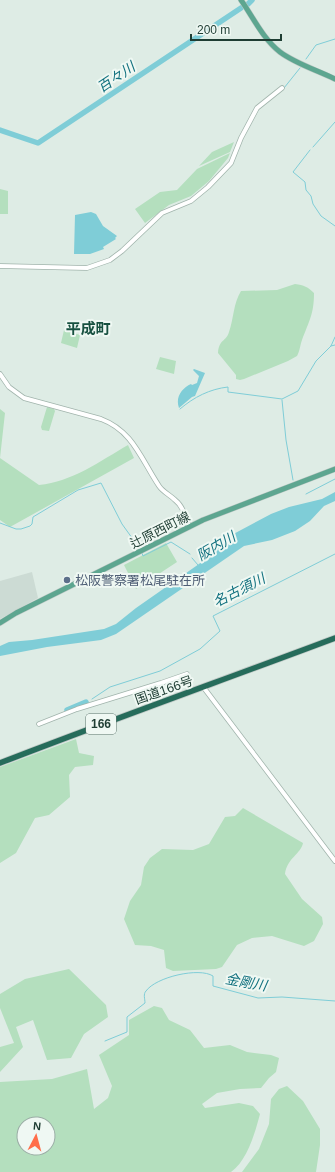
<svg xmlns="http://www.w3.org/2000/svg" width="335" height="1172" font-family="Helvetica,'Noto Sans JP',sans-serif">
  <style>
    .built { fill: #ccdbd4 }
    .green { fill: #b4dfbe; fill-rule: evenodd }
    .water { fill: #7fcdd7 }
    .lines { fill: none; stroke-linecap: round; stroke-linejoin: round }
    .stream { stroke: #7fcdd7; stroke-width: 1 }
    .river { stroke: #7fcdd7; stroke-width: 5.5 }
    .minor-casing { stroke: #a1b4ac; stroke-width: 5.5 }
    .major-casing { stroke: #c0c9c6; stroke-width: 6 }
    .highway-casing { stroke: #c0c9c6; stroke-width: 7 }
    .minor { stroke: #fff; stroke-width: 4 }
    .major { stroke: #5da690; stroke-width: 5 }
    .highway { stroke: #266c5b; stroke-width: 5.5 }
    .service-dot { fill: #5c6f8a; stroke: #eff8f3; stroke-width: 1.5 }
    .labels { text-anchor: middle; dominant-baseline: central; stroke-width: 4; stroke-linejoin: round; paint-order: stroke }
    .shield { fill: #eff8f3; stroke: #5d756d; stroke-width: 1 }
    .shield-label { font-size: 12px; font-weight: bold; fill: #1e3d33 }
    .street-label { font-size: 13px; fill: #1e3d33; stroke: #eff8f3 }
    .service-label { font-size: 13px; fill: #4e5e75; stroke: #eff8f3; text-anchor: start }
    .water-label { font-size: 14px; font-style: italic; fill: #12717f; stroke: #eff8f3 }
    .quarter-label { font-size: 15px; font-weight: bold; fill: #185141; stroke: #eff8f3 }
  </style>
  <rect width="100%" height="100%" fill="#deece5"/>
  <path class="built" d="M32,572L38,598L0,619V581Z"/>
  <path class="green" d="M234,142L230,152L199,166L212,152Z
    M230,153L228,158L209,181L191,196L169,205L145,223L135,209L160,192L177,190L197,169Z
    M0,189L8,191V214H0Z
    M295,284C304,285 308,287 314,293C314,314 309,321 302,340C300,345 300,351 297,356L288,361L244,379L240,380L236,379V375L218,353C219,339 226,342 229,332C234,318 233,304 241,291L277,290Z
    M64,330L80,335L77,348L61,343Z
    M160,357L176,361L174,374L156,369Z
    M47,407L54,409L55,411L49,431L42,430L41,427Z
    M0,409L5,413L0,458L39,485C72,482 100,461 128,445L134,458L10,527L0,520Z
    M166,543L177,562L136,589L124,565Z
    M76,739L79,753L94,756L93,765L75,767L69,775L70,797L49,815L35,818L16,853L0,863V767Z
    M243,808L303,843C301,854 287,858 285,874L302,899L322,917L323,924L314,941L304,946L272,936L252,938L237,945L222,967L216,969L173,971L166,968L164,950L151,946L135,945L124,919L130,901L141,885L144,867L150,858L162,849L193,850L209,844L225,817L235,816Z
    M69,969L106,1005L108,1017L84,1034L71,1058L47,1060L33,1020L16,1027L23,1047L0,1072V1047L14,1043L0,1008V994L25,979Z
    M154,1006L162,1008L169,1020L190,1030L204,1048L230,1045L247,1052L271,1055L279,1058L276,1072L269,1078L261,1088L240,1089L217,1093L202,1104L205,1108L239,1103L253,1106L260,1114C255,1133 247,1161 231,1172H0V1082L52,1079L87,1069L94,1109L108,1098L112,1086L99,1055L129,1035V1020ZM24,1124H48V1148H24Z
    M287,1086L303,1101L320,1129V1145L316,1172H242L259,1149L269,1124L271,1099L279,1089Z"/>
  <path class="water" d="M91,212L96,214L103,226L117,236L115,238L116,239L103,247L104,249L90,254H74L75,215Z
    M194,369L205,373L195,396L192,397L179,408C175,397 182,388 191,384L192,385L197,383L199,376L193,370Z
    M335,492V501L324,506L310,521L295,531L272,540L244,546L116,634L101,640L47,647L0,656V646L9,642L32,640L104,629L116,624L136,608L199,564L226,538L271,514L289,507L322,499Z"/>
  <g class="lines">
    <path class="stream" d="M306,59L316,45L335,39
      M284,88L300,68
      M313,147L335,122
      M310,150L293,172L305,182L306,190L311,196L313,204L321,216L335,226
      M331,346L335,345
      M282,400L286,440L293,480
      M180,409C194,397 210,389 228,387V392L282,399L298,391L316,361L331,346L335,337
      M306,494L335,479
      M0,523L16,529H21L30,526L32,524L33,517L78,490L101,483L122,524L140,549
      M142,553L143,556L171,542L190,554
      M192,558L198,565
      M92,699L110,687L160,671L200,649L220,631L213,616L335,554
      M105,1041L127,1032V1017L145,1003C145,999 143,994 146,991C156,977 199,967 213,976V986L258,998L282,997L335,1001"/>
    <path class="river" d="M248,4L252,0
      M0,130L38,143L241,8
      M67,710L86,702"/>
    <defs>
      <path id="minor" d="M0,266L87,268L110,260L122,251L162,213L191,201L208,187L231,163L241,138L257,108L282,88
        M0,374L9,387L24,398L101,419C133,431 141,459 159,486C163,492 170,495 175,500C183,506 186,518 189,527
        M204,688L335,861
        M39,724L77,709L161,683L187,674"/>
      <path id="major" d="M241,0C253,17 263,39 280,52C296,64 317,70 335,79
        M0,623L16,613L203,520L335,469"/>
      <path id="highway" d="M0,763C111,720 223,680 335,638"/>
    </defs>
    <use href="#minor" class="minor-casing"/>
    <use href="#major" class="major-casing"/>
    <use href="#highway" class="highway-casing"/>
    <use href="#minor" class="minor"/>
    <use href="#major" class="major"/>
    <use href="#highway" class="highway"/>
  </g>
  <circle class="service-dot" cx="67" cy="580" r="4"/>
  <g class="labels">
    <rect class="shield" x="86" y="714" width="30" height="20" rx="3"/>
    <g class="shield-label">
      <text x="101" y="724">166</text>
    </g>
    <g class="street-label">
      <text transform="translate(160 530) rotate(-27)">辻原西町線</text>
      <text transform="translate(164 690) rotate(-19)">国道166号</text>
    </g>
    <g class="service-label">
      <text x="75" y="580">松阪警察署松尾駐在所</text>
    </g>
    <g class="water-label">
      <text transform="translate(116 77) rotate(-34)">百々川</text>
      <text transform="translate(216 546) rotate(-31)">阪内川</text>
      <text transform="translate(239 590) rotate(-27)">名古須川</text>
      <text transform="translate(246 982) rotate(10)">金剛川</text>
    </g>
    <g class="quarter-label">
      <text x="88" y="328">平成町</text>
    </g>
  </g>
  <g transform="translate(36 1136) rotate(6)"><circle r="19" fill="#eff8f3" stroke="#9bada6"/>
  <path d="M0-3L7 15L0 10L-7 15Z" fill="#ff6e49"/>
  <text y="-6" font-size="11" font-weight="bold" text-anchor="middle" fill="#1e3d33">N</text>
  </g>
  <path d="M191 34v6h90v-6" fill="none" stroke="#1e3d33" stroke-width="2"/>
  <text x="197" y="34" font-size="12" fill="#1e3d33" stroke="#eff8f3" stroke-width="3" paint-order="stroke">200 m</text>
</svg>
